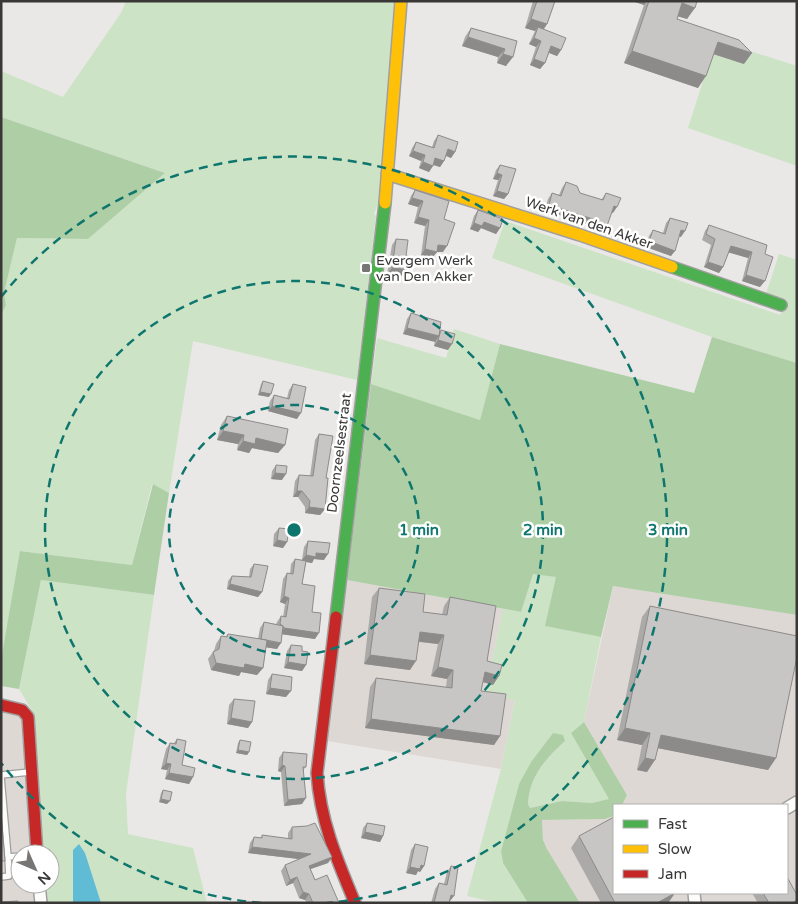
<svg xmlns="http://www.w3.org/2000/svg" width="798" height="904" font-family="'Varela Round',sans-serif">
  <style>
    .built { fill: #ded8d4 }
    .green { fill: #cce3c6 }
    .forest { fill: #aecfa6 }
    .water { fill: #60bbd5 }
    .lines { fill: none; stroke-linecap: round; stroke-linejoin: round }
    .lane-casing { stroke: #a09f9e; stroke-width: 8 }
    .street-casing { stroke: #a09f9e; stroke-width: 14 }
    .fast-casing { stroke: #a09f9e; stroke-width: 14 }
    .slow-casing { stroke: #a09f9e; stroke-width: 14 }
    .jam-casing { stroke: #a09f9e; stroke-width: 14 }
    .lane { stroke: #fcfcfb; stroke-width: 5.5 }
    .street { stroke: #fcfcfb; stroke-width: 11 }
    .fast { stroke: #4caf50; stroke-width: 11 }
    .slow { stroke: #ffc107; stroke-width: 11 }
    .jam { stroke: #c62828; stroke-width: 11 }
    .wall { fill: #acaaa9 }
    .shaded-wall { fill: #8c8b8a }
    .building { fill: #c8c6c5; stroke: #8c8b8a }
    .ring { fill: none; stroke: #0f766e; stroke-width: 2.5; stroke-dasharray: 9 6 }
    .poi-dot { fill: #777674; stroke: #fff; stroke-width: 2 }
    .labels { text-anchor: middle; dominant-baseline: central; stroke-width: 5; stroke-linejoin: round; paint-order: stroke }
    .street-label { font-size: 14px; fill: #393837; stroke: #fff }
    .poi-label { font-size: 14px; fill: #393837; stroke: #fff; text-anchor: start }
    .centre { fill: #0f766e; stroke: #fff; stroke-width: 2.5 }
    .ring-label { font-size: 15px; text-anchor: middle; font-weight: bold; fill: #0f766e; stroke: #fff; stroke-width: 5; stroke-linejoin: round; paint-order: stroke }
  </style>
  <rect width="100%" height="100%" fill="#eae8e6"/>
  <path class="built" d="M347,580L503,609L485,695L515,699L501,769L327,741Z
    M613,586L797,615V903H580L547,849L543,840L542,820L605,819L614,816V893H787V805H622L627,795L584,722Z
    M1,697L34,714L44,854H20V884H46L48,903H1Z"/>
  <path class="green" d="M126,1H394L378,203L374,214L376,216L357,380L193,341L169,493L152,484L132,565L21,551L1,660V315L6,305L4,293L17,238L88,239L165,173L1,117V71L63,97L121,13Z
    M716,40L797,66V166L688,128Z
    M505,221L780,315L787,300L766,294L779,254L797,260V363L712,337L492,258Z
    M454,329L500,344L480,420L371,384L377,338L446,358Z
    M533,573L557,577L546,626L601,637L584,722L571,733L610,799L592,803L562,801L530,808L528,804C529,777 546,758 565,741L553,733L531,762L519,784L501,851L503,863L528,903H498L467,896L501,769L515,700L485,695L503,609L521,612Z
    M41,580L154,595L126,794L128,834L193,848L207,903H48L46,884H50V854H44L34,714L19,689Z"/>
  <path class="forest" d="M1,117L165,173L88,239L17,238L4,293L6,305L1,315Z
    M712,337L797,363V615L613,586L601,637L545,626L556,577L533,574L521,612L347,580L371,384L480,420L500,344L694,393Z
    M153,484L169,493L154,595L41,580L19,689L1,686V660L20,551L132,565Z
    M584,722L627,795L622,805H614V816L605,819L542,820L543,840L547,849L580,903H528L503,863L501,851L519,784L531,762L553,733L563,735L565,741C546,758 529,777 528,804L530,808L562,801L592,803L609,799L571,733Z"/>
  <path class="water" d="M79,844L85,853L101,903H73V850Z"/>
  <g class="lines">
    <defs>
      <path id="lane" d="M1,775L30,772
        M1,777L8,857L20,856
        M1,877L9,876L8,857"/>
      <path id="street" d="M787,808L797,802
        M39,884L41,903
        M694,893L695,903"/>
      <path id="fast" d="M672,267L781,305
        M336,617L385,203"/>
      <path id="slow" d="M387,174L580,235L672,267
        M385,203L401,1"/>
      <path id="jam" d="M336,617L317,773C320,820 337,860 355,903
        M1,705L22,710L28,717L37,854"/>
    </defs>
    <use href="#lane" class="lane-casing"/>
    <use href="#street" class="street-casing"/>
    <use href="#fast" class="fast-casing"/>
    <use href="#slow" class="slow-casing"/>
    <use href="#jam" class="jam-casing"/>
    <use href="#lane" class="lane"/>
    <use href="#street" class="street"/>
    <use href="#fast" class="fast"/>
    <use href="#slow" class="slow"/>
    <use href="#jam" class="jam"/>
  </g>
  <path class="wall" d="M533,1H555L547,24L544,29L561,50L557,56L549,53L545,63L540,69L530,65L536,47L529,44L535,31L525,28Z
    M632,1H697L687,19L678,16L677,19L744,64L714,54L698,88L624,63L644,5Z
    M471,28L517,41L506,66L497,63L498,57L462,46L465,37Z
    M438,135L455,152L451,158L446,156L444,161L440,167L433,165L429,172L419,168L421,161L409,156L412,148L416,142L432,147L434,141Z
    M500,165L508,194L504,199L493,196L498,180L493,179L496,170Z
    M566,182L580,193L601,200L606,193L613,213L612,212L603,232L594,229L595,227L545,210L548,199L552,193L559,195L562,188Z
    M415,190L444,219L443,252H437L432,258L421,255L425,226L414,223L418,207L408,204L411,196Z
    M478,210L500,228L496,234L481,228L478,232L470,229L474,216Z
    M670,218L681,237L679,236L671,256L646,247L649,236L653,230L663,233L666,223Z
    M709,225L765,254L760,287L742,281L748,258L729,252L723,267L719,273L704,267L711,245L702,240L705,231Z
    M396,239L406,256L411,270L407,276L387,274L392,245Z
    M411,313L440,332L448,350L434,346L435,341L403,334L407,319Z
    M263,381L269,397L258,395L261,384Z
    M293,384L297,419L268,411L270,401L274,395L287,398L289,390Z
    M227,416L285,445L278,453L252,448L249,453L237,450L238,444L217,440L221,425Z
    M319,434L326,478L325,509L320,515L305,513V507L298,497H293L295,481L299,475L310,476L315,440Z
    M276,465L282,480L271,479L272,471Z
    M279,528L287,542L283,548L273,546L274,534Z
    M308,541L324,560L314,559L312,563L306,562L302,584L312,612L315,639L282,634L277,649L266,647L263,668L257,675L241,672L239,676L211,670L208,659L213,652L214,651L216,644L221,636L225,637L228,634L258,639L260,628L264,622L276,624L277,622L281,616L283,617L285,604L280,602L283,579L287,573L290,574L291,564L295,559L302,560L304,547Z
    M254,564L262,592L258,597L227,589L228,581L232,576L249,577L250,569Z
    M379,588L423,612L442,615L444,606L450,597L487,661L493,685L483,682L481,691L500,736L494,745L365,728L370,687L376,678L446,687L447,679L431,676L438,644L419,642L410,670L364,664L372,597Z
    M650,606L776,758L768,770L658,748L647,772L637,770L642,745L617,740L642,617Z
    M291,645L302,651L306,665L302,671L284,668L287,651Z
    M272,674L286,697L266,694L268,680Z
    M234,699L252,722L248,728L227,724L229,705Z
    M177,739L182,765L193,777L189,784L165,779L167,770L161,769L166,749L170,743L173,744Z
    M240,740L249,752L247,755L236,753L238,743Z
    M283,752L306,767L304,769L302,804L284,806L281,772L278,771L279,758Z
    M163,790L167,804L159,802L161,793Z
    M367,823L383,836L380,842L361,838L363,828Z
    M292,827L332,857L328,863L310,869L315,880L339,903H307L305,900L299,898L293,883L286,886L281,871L285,865L299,859L248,853L250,843L254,837L261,838L262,835L288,839V833Z
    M579,836L675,893L668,903H601L571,848Z
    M415,844L424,866L420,872L418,871L416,875L406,873L411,850Z
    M451,866L450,901H449V903H431L435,889L439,883L444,884L447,872Z
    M752,893H787L796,903H758Z"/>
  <path class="shaded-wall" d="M632,1H647L644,5Z
    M682,3L695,8L687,19L673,15Z
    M531,19L547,24L541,33L538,27L535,31L525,28Z
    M468,37L505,49L498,57L462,46Z
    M534,38L541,41L536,47L529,44Z
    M718,42L752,53L744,64L710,53Z
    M551,46L561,50L557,56L547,52Z
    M632,51L706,76L698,88L624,63Z
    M503,54L513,57L506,66L497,63Z
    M534,59L545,63L540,69L530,65Z
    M448,149L455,152L451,158L444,155Z
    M413,151L425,155L421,161L409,156Z
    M435,158L444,161L440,167L431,164Z
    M423,162L433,166L429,172L419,168Z
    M497,173L502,175L498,180L493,179Z
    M497,191L508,194L504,199L493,196Z
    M412,198L423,201L418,207L408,204Z
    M549,205L599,221L595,227L545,210Z
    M614,206L617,207L613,213L610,212Z
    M418,217L429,220L425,226L414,223Z
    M484,222L500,228L496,234L481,228L478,232L470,229L474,223Z
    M598,223L607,226L603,232L594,229Z
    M681,230L685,231L681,237L677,236Z
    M649,241L675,251L671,256L646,247Z
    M438,245L447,246L443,252H437L432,258L421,255L425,249Z
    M731,246L752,252L748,258L727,252Z
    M708,262L723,267L719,273L704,267Z
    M392,268L411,270L407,276L387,274Z
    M746,275L765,281L760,287L742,281Z
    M407,328L439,336L435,342L403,334Z
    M438,340L452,344L448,350L434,346Z
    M260,392L271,394L269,397L258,395Z
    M272,406L301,413L297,419L268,411Z
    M223,431L244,435L238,444L217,440Z
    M256,438L285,445L278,453L252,448L249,453L237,450L243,441Z
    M275,473L286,474L282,480L271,479Z
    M297,491H302L298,497H293Z
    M309,507L325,509L320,515L305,513Z
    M277,540L287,542L283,548L273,546Z
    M316,553L328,554L324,560L314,559L312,563L301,561L306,555Z
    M230,584L262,592L258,597L227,589Z
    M284,596L289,598L285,604L280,602Z
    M284,628L319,633L315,639L280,634Z
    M420,632L444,635L438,644L414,641Z
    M261,640L281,643L277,649L257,646Z
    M370,655L416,661L410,670L364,664Z
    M288,662L306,665L302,671L284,668Z
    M216,663L245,664L263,668L257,675L241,672L239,676L211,670Z
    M438,667L453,670L447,679L431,676Z
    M485,672L499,676L493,685L479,681Z
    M270,688L291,691L286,697L266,694Z
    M231,718L252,722L248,728L227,724Z
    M371,719L500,736L494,745L365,728Z
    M625,728L650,733L642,745L617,740Z
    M661,735L776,758L768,770L652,747Z
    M238,750L249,752L247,755L236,753Z
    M645,758L655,760L647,772L637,770Z
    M166,763L171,764L167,770L161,769Z
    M282,765L285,766L281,772L278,771Z
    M169,773L193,777L189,784L165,779Z
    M306,798L302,804L284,806L288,800Z
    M161,799L170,801L167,804L159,802Z
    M365,832L383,836L380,842L361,838Z
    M252,847L311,854L307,860L248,853Z
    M332,857L328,863L305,871L309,866Z
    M421,865L424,866L420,872L418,871L416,875L406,873L410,867Z
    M297,877L293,883L286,886L290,880Z
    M303,892L309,894L305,900L299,898Z
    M675,893L668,903H657Z
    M451,895L454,896L450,901H447Z"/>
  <path class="building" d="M537,1H555L547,24L531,19Z
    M649,1H697L695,8L682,3L677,19L739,40L752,53L718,42L706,76L632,51Z
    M538,27L566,38L561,50L551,46L545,63L534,59L541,41L534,38Z
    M471,28L517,41L513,57L503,54L505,49L468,37Z
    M438,135L458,142L455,152L448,149L444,161L435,158L433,166L423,162L425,155L413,151L416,142L434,148Z
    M500,165L516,169L508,194L497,191L502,175L497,173Z
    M566,182L577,186L580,193L603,200L606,193L621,198L617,207L614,206L607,226L598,223L599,221L549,205L552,193L561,196Z
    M415,190L449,201L444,219L455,223L447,246L438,245L437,252L425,249L429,220L418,217L423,201L412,198Z
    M478,210L503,219L500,228L484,222L482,226L474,223Z
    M670,218L688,223L685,231L681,230L675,251L649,241L653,230L665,234Z
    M709,225L767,245L765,254L773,257L765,281L746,275L752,252L731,246L723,267L708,262L715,239L706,234Z
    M396,239L408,240L406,256L413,257L411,270L392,268Z
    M411,313L441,322L439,336L407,328Z
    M441,330L455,334L452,344L438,340Z
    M263,381L274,384L271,394L260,392Z
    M293,384L306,387L301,413L272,406L274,395L289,399Z
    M227,416L288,429L285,445L256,438L255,444L243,441L244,435L223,431Z
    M319,434L333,436L326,478H328L325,509L309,507L310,501L302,491H297L299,475L313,476Z
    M276,465L287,466L286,474L275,473Z
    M279,528L289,529L287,542L277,540Z
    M308,541L330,543L328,554L316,553V557L306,555Z
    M295,559L306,561L302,584L315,586L312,612L321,613L319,633L284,628L283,626L281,643L261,639L264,622L283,626L280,624L281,616L286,617L289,598L284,596L287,573L293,574Z
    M254,564L268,566L262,592L230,584L232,576L251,577Z
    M379,588L425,594L423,612L447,615L450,597L496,606L487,661L502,665L499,676L485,672L481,691L506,694L500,736L371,719L376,678L452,688L453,670L438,667L444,635L420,632L416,661L370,655Z
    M650,606L797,636V657L776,758L661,735L655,760L645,758L650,733L625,728Z
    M228,634L267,640L263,668L245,664L244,668L216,663L213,652L219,649L221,636L227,637Z
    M291,645L302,646V651L308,652L306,665L288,662Z
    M272,674L292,677L291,691L270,688Z
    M234,699L255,701L252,722L231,718Z
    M177,739L186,741L182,765L195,768L193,777L169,773L171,764L166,763L170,743L176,744Z
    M240,740L251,742L249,752L238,750Z
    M283,752L307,754L306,767H303L306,798L288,800L285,766L282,765Z
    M163,790L172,792L170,801L161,799Z
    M1,811L5,861H1Z
    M614,817V893H675L657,903H615L579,836Z
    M315,823L332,857L309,866L315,880L327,875L339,903H313L309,894L303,892L297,877L290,880L285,865L311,854L252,847L254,837L262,838V835L292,839V827L307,826Z
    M367,823L385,826L383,836L365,832Z
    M415,844L428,847L424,866L421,865L420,869L410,867Z
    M451,866L458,867L454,896L451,895L449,903H434L439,883L447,885Z
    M787,877L797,895V900L792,903H769L763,893H787Z
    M18,901V903H1V902Z"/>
  <g class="ring">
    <circle cx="294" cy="530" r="125"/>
    <circle cx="294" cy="530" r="249"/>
    <path d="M261 903A374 374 0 0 1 1 763M1 297A374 374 0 1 1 327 903"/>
  </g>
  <rect class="poi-dot" x="361" y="263" width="10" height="10" rx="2.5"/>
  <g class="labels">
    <g class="street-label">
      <text transform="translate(589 223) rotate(19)">Werk van den Akker</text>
      <text transform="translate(339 453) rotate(-83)">Doornzeelsestraat</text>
    </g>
    <g class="poi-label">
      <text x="376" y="260">Evergem Werk<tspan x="376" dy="16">van Den Akker</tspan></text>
    </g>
  </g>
  <circle cx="294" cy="530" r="8" class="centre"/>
  <g class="ring-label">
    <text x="419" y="535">1 min</text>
    <text x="543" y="535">2 min</text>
    <text x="668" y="535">3 min</text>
  </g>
  <rect width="798" height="904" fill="none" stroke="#393837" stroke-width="5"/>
  <rect x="613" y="804" width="175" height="90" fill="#ffffff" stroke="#b0afaf"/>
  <rect x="623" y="820" width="25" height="8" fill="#4caf50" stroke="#b0afaf"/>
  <text x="658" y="829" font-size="15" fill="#393837">Fast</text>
  <rect x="623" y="845" width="25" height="8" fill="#ffc107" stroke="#b0afaf"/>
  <text x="658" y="854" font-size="15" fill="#393837">Slow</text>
  <rect x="623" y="870" width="25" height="8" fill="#c62828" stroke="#b0afaf"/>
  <text x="658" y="879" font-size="15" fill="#393837">Jam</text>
  <g transform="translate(35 869) rotate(135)"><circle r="24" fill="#ffffff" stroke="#b0afaf"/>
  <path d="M0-4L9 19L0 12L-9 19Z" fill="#777674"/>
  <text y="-8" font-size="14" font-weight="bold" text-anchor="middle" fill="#393837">N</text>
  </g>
</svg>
